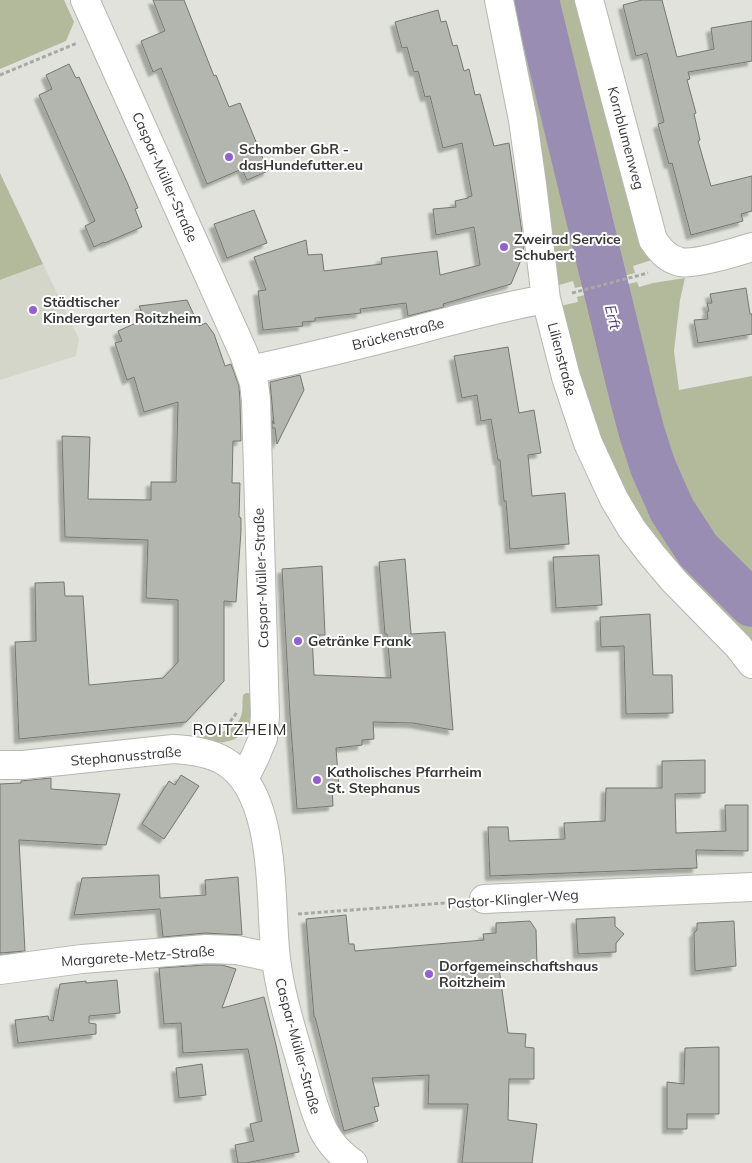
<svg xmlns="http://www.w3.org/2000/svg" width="752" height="1163" font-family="Mulish,sans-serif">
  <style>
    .built { fill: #d3d6c9 }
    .green { fill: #b3ba9c }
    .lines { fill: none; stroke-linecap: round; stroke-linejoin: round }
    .river { stroke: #9a8db4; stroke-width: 46 }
    .building { fill: #b3b5af; stroke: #767771; filter: url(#shadow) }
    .minor-casing { stroke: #b5b7b1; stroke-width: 30 }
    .path { stroke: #a8a9a4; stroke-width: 3; stroke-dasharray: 4 2.5; stroke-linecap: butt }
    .minor { stroke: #fff; stroke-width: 28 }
    .poi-dot { fill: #935fd8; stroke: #fff; stroke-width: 2 }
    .labels { text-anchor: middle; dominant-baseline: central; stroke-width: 4; stroke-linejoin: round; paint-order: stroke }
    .street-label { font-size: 14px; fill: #373836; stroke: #fff }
    .poi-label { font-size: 14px; font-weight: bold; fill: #373836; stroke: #fff; text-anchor: start }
    .water-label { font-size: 15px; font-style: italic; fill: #564177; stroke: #fff }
    .quarter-label { font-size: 16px; letter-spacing: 1px; fill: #2a2b26; stroke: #fff }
  </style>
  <defs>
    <filter id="shadow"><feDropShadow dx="-4.5" dy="4.5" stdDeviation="1" flood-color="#0004"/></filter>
  </defs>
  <rect width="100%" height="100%" fill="#e0e2db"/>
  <path class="built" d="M43,264L79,339L76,356L0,380V280Z"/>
  <path class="green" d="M0,0H64L74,22L66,41L0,69Z
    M510,0H524C532,40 545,79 555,119C569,173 582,228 597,283L575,288L573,281L556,286Z
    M548,0H582L652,260L633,266L635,273L619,277L610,248L585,148L571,109Z
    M0,173L43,264L0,280Z
    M685,278L680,300L674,351L679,390L752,376V587L711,547L697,532L681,508L671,486L661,452L646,404L631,338L614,287L637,282L639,287L653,283Z
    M595,292C603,327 612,361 620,396C630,432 639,467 655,500C661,513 670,524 678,536C699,566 724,593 752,617V647L686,578L649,533L615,474L586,404L560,306L578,302L577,297Z
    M246,693H249L251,696C251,703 253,712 251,720C249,734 231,744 217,742C212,741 207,739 202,737V735C218,734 239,731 242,712C243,707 242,701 243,695Z"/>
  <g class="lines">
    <path class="river" d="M536,0L633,399L642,433L653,467L672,510L698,550L752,604"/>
  </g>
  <path class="building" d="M153,0H184L214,76L216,75L229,107L240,103L268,171L247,180L242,169L207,184L161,68L153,72L141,41L165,31Z
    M642,0H662L677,57L714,49L711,28L752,21V61L688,72L690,79L687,80L696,113L694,114L700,140L698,141L711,186L752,176V211L741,214L743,221L691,235L672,163L669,164L658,124L664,122L647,53L636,56L623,5Z
    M438,10L441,22L446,21L453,46L457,45L464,71L469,69L475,95L480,94L494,146L509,143L524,246L521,260L511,284L443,304L444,307L408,316L406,303L360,309L361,313L315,318V321L302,322L303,326L263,330L258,291L266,290L254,257L306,240L308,255L322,254L324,271L382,264L381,258L437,251L440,275L480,265L474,227L436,235L433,209L456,207L455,201L468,198V197L472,196L462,143L443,148L430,96L425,97L418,71L414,72L407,47L402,48L395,22Z
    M69,64L76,78L79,77L127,182L138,208L135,209L142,227L105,243L104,242L94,247L85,226L95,221L39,95L52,89L46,75Z
    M254,210L267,243L227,258L214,224Z
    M746,288L750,314H752V334L698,343L694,320L708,319L707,312L709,311L707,303H712L710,294Z
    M187,300L199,326L206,323L214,334L225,366L231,364L239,386L240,401L241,441H233L232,483H240L239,517L241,518V531L236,602L224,601V681L186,722L19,739L15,642L36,641L35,583L64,582L65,596H83L89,685L163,678L178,662V600L146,598L148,540L65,537L62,436L90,437L88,499L151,500V482H176L178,402L144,412L134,377L127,380L115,343L122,341L118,331L145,319L139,306Z
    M508,347L519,413L534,410L541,453L528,455L532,496L565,493L569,544L510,549L506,501H504L500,460H498L491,419L481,421L477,395L462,398L454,356Z
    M300,375L304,390L277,444L275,428H272V421L274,424L270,382Z
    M599,555L602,605L556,608L553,557Z
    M405,559L411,634L445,632L453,730L413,723L373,722L374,739L362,740V745L336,748L339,788H332L333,806L297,809L290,715L282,569L322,566L325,635H312L314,675L391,678L387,634H385L379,562Z
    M650,614L653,675H672L673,713L626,714L624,646L601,647L600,617Z
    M705,760V793L675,794L676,833L726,831L725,805H748V851L696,850L697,868L490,876L488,827H508L509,841L565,839L564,823L605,821L606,788H662V761Z
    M181,775L199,786L164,839L142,824L169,781L175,785Z
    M51,778V789L120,794L106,845L19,840L25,951L0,953V784L21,783V781Z
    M159,875L160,898L206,895L205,880L238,877L242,935L205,933L163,937L160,909L74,915L82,878Z
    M346,915L349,944H354L355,951L484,940L483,934L496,933V923L530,921L536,930L537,964L504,966V968H499L508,1033L526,1034L525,1047L534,1048V1079H509L508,1120L537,1124L532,1163H462L468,1104H428L429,1075L372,1078L379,1106L374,1107L378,1121L344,1131L315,1017H314L306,919Z
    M615,917V926L624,934L616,943V952L578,954L576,919Z
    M734,921L736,966L695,971L694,933L697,930V923Z
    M206,965H222L236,969L222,1008L264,997L276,1045L299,1152L246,1163H238L235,1145L254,1141L250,1124L262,1121L248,1049L183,1053L181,1023L164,1024L159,968Z
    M117,980L120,1013L89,1016V1023L96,1024V1034L18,1043L15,1020L48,1016L49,1020L53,1021L60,984L86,981V983Z
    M719,1047V1114H687V1129H667V1082L684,1084L685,1048Z
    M202,1064L206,1095L179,1098L176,1068Z"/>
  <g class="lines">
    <defs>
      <path id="minor" d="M85,0L244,354L254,383L256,400L265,716L263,738L255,757L244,779
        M499,0L523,120L532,184L546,299L566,377L588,443L614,499L632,529L652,555L675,582L738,646L752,664
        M589,0L653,240C660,250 667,259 680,262C695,265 736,252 752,247
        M250,370C305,358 359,345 413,331C457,319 501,307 546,299
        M0,765H23L173,749C190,750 209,752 224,761C279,793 269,904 276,959C281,1000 295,1040 306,1080C317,1116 321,1141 353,1163
        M484,899L752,887
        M0,970L82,959L206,949L237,950L275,958"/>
    </defs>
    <use href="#minor" class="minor-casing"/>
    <path class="path" d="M0,75L77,43
      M572,293L648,273
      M219,728C227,725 234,719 237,711
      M298,914L459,902"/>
    <use href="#minor" class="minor"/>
  </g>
  <g class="poi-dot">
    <circle cx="229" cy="157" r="5"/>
    <circle cx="504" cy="247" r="5"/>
    <circle cx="33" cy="310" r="5"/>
    <circle cx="298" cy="641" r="5"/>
    <circle cx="317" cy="780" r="5"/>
    <circle cx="429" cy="974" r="5"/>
  </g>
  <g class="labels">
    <g class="street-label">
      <text transform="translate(626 138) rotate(75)">Kornblumenweg</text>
      <text transform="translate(165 177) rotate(66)">Caspar-Müller-Straße</text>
      <text transform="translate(398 334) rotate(-14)">Brückenstraße</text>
      <text transform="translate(562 359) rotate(75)">Lilienstraße</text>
      <text transform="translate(261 578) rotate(-92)">Caspar-Müller-Straße</text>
      <text transform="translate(126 756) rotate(-5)">Stephanusstraße</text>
      <text transform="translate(513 899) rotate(-4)">Pastor-Klingler-Weg</text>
      <text transform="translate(138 956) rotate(-4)">Margarete-Metz-Straße</text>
      <text transform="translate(298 1046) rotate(75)">Caspar-Müller-Straße</text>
    </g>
    <g class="poi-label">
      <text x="239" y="149">Schomber GbR -<tspan x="239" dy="16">dasHundefutter.eu</tspan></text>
      <text x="514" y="239">Zweirad Service<tspan x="514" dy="16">Schubert</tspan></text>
      <text x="43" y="302">Städtischer<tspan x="43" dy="16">Kindergarten Roitzheim</tspan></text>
      <text x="308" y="641">Getränke Frank</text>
      <text x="327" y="772">Katholisches Pfarrheim<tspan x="327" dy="16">St. Stephanus</tspan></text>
      <text x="439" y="966">Dorfgemeinschaftshaus<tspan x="439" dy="16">Roitzheim</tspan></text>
    </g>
    <g class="water-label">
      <text transform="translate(613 317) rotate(76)">Erft</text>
    </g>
    <g class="quarter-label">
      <text x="240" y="729">ROITZHEIM</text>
    </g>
  </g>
</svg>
